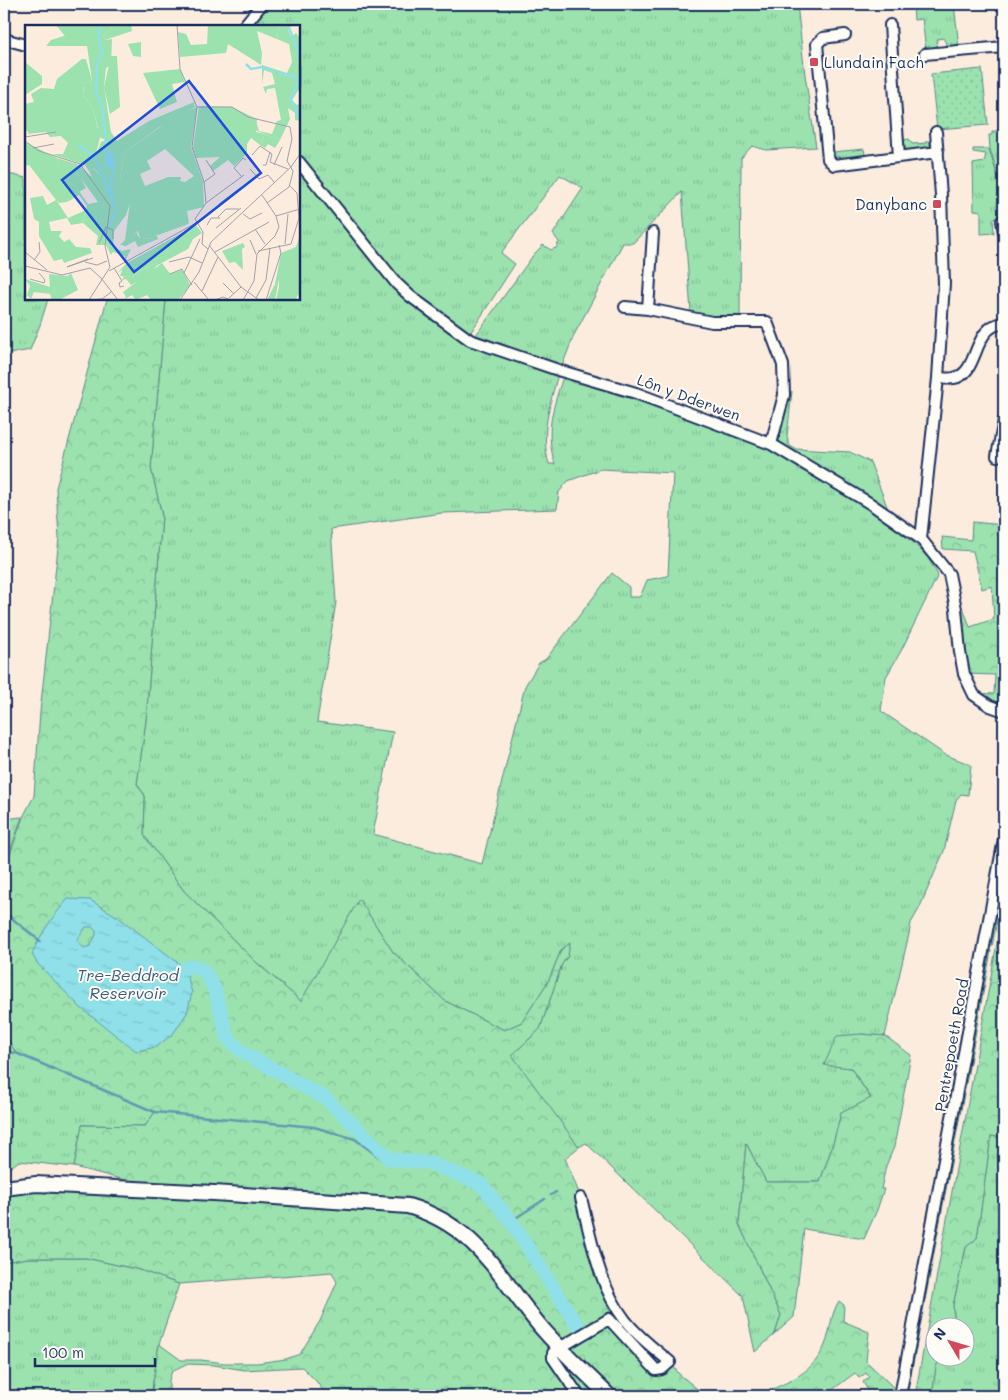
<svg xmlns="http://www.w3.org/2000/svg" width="1008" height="1400" font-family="Mali,sans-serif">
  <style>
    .grass { fill: url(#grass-tufts); stroke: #5b8886; fill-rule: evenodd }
    .forest { fill: url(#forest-crowns); stroke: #5b8886 }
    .garden { fill: url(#garden-dots); stroke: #5b8886 }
    .water { fill: url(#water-ripples); stroke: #6199b1; fill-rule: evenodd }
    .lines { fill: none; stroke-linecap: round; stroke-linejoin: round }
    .stream { stroke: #6199b1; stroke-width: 2.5 }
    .river { stroke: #8fe0e9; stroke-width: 14 }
    .street-casing { stroke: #1b2f5e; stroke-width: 14 }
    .secondary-casing { stroke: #1b2f5e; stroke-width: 18 }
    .street { stroke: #fdfcf7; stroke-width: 10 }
    .secondary { stroke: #fdfcf7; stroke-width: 14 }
    .poi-dot { fill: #d1495b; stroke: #fdfcf7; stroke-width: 2 }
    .labels { text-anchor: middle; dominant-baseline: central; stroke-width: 4; stroke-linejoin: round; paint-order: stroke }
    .poi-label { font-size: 15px; fill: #1b2f5e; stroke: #fdfcf7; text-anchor: start }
    .street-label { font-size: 15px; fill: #1b2f5e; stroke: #fdfcf7 }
    .water-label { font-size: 16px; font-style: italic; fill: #385b81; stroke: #fdfcf7 }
    .inset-river { fill: none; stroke: #8fe0e9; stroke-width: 2.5 }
    .inset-road { fill: none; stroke: #a1a0ab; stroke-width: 1 }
    .view { fill: #1d4ed8; fill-opacity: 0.15; stroke: #1d4ed8; stroke-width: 2.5 }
    .inset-edge { fill: none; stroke: #1b2f5e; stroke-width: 2.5 }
  </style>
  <defs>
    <pattern id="grass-tufts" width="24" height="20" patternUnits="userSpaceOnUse" patternTransform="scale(1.25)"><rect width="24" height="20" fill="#9be2af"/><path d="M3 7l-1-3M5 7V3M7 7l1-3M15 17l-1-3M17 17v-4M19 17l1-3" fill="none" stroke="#85c299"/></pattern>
    <pattern id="forest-crowns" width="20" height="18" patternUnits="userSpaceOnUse" patternTransform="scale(1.25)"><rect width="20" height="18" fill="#9be2af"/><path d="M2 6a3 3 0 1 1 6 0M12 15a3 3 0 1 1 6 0" fill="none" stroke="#85c299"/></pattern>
    <pattern id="garden-dots" width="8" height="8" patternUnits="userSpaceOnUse" patternTransform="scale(1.25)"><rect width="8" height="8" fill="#9be2af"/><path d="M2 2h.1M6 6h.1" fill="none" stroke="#85c299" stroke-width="1.8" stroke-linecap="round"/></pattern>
    <pattern id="water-ripples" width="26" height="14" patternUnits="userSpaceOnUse" patternTransform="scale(1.25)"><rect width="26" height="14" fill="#8fe0e9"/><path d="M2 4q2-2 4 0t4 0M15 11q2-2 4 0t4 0" fill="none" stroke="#7bc0ca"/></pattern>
  </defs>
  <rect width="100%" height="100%" fill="#fbecde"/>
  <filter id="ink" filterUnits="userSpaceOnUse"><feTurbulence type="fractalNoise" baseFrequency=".02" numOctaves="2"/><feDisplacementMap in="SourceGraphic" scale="10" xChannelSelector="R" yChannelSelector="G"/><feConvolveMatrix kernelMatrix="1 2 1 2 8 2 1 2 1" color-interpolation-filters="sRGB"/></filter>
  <g filter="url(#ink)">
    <path class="grass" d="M264,4H797L805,75L816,147L766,150L752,146L741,158L740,317L716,318L691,312L682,192L633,243H623L574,335L562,366L476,335L534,254L543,245L551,250L556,248L559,242L553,234L583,188L560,175L501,253L515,264L469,335L415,296L399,281L299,157V26H247Z
      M913,4H954L959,47H948L943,38L937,39L936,49L926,50L922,19L914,20Z
      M1004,119V194L990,149L989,135H992V132L998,130Z
      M909,139L912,144L926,143V141H930V144C925,152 913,153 905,149L904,140Z
      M864,149L865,154C858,161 839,162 833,152Z
      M973,149H989L1004,197V213L1000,212L998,218L993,219L994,233L981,234V211L974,210L973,164L984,162L986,154L973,152Z
      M299,172L350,230L395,290L437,323L463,340L558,374C550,404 540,434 549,464H555C545,433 552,410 562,380L566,377L711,426L768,447L798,468L869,507L915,544L928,558L938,575L901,651L886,677L881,711L944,754L971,765L968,795L961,794L956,800L944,851L919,909L911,923L909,934L885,1036L861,1034L824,1064L851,1068L871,1099L841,1113L833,1144L820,1182H766L746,1143L739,1224L781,1315L775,1334L755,1352L743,1296L586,1143L579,1147L527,1079L512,1055L540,1029L562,964L568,956L569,944L561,950L549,980L522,1022L504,1030L445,1001L393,952L359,900L302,1002L257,963L184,891L144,835L145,796L137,784L146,720L162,516L151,468L166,299H299ZM601,469L673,473L668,576L647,580L640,597H629V587L612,573L546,659L539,663L525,686L482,864L373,834L393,732L317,722L336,602L331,529L442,513L557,509L559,492L568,481Z
      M4,173L26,178V299H48L40,325L30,350L4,355Z
      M792,391L787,436L789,445L795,449L850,452L870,462L888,509L781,446L778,437L782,422L785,402Z
      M1004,864V883L992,947L989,946Z
      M988,950L991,951L907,1396H903Z
      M4,1033L16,1053L155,1112L145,1126L82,1125L74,1167L19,1161L4,1172Z
      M991,1136L1004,1138V1396H932L936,1366L941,1358H966V1328L955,1327L953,1305L966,1247L977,1238Z
      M28,1258H86L140,1270L179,1284L159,1344L151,1396H4V1262Z"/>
    <path class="forest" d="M107,299H166L151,468L162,516L146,720L137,784L145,796L144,835L184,891L257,963L301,1001L359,899L393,952L445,1001L504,1030L522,1022L549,980L561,950L570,943L568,956L562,964L540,1029L512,1055L579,1147L565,1158L581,1198L619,1311L670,1362L679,1374L706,1396H327L316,1381L302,1367L244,1370L214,1365L186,1364L172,1371L169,1380V1396H151L159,1344L181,1360H201L224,1363H257L286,1359L300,1354L320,1321L337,1282L332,1272L179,1284L140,1270L86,1258H28L4,1262V1188L408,1206L459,1230L445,1214L430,1207L141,1184L74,1167L82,1125L145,1126L155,1112L16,1053L4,1033V854L10,855L23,817L34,796L40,712L59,538L56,488Z
      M972,522L1004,525V706L991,704L975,693L994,694L995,675L966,674L959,612L964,610L970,627L994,619L992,586L982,589L973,551L943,549L942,537L971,540Z
      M22,817L9,854L4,853V819Z
      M1004,904V1138L991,1136L977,1238L966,1247L953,1305L955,1327L936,1328V1358H941L936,1366L932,1396H915Z
      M861,1034L885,1036L911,1055L894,1147L886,1166L881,1189H884L877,1210L864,1239L804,1229L794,1317L775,1334L781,1315L739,1224L746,1143L766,1182H820L833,1144L841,1113L871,1098L851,1068L824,1065L837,1036Z
      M839,1301L844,1305L843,1321L869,1332L866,1361L893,1387L892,1396H867L870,1394L863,1382L869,1377L866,1373L859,1378L855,1373L824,1396H755C782,1385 813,1375 825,1345C831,1331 830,1315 839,1301Z"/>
    <path class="garden" d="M982,69L988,125L937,129L931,74Z"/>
    <path class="water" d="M68,899L90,900L118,917L185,968L192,993L187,1013L173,1034L156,1047L136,1051L81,1008L37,963L32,954C41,933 53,916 68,899ZM86,927H92L96,931V935L90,946L84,948L77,940Z"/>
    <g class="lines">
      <path class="stream" d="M4,912L40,941
        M4,1052L16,1053L155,1112L314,1127L355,1139L383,1160
        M389,1160L390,1159
        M551,1195L556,1192
        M511,1221L545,1199"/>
      <path class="river" d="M185,968L195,966L205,972L214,988L228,1038L242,1052L325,1098L390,1159L430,1163L481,1184L511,1221L577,1325"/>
      <defs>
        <path id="street" d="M890,25L899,157
          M244,26L262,4
          M845,35L823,38L817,44L828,159L834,165L938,152
          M4,39L26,45
          M925,54L1004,47
          M299,162L397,284L410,296L470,340L561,371L636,393L771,444L871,504L921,539L949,574L956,609L960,652L964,674L974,695L990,706L1004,711
          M1002,221L1004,232
          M625,307L648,309L712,322H767L783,365L784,395L771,444
          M648,309L653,233
          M938,378C943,378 949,379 954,378C980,374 971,326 1004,323
          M997,456L1004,420
          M921,539L938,378L944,283L941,195L936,132
          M579,1396L553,1358V1353L556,1350L609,1319L656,1370L662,1369L670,1362C655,1349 638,1337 625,1320C599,1287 591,1238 581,1198
          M900,1396L1004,839"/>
        <path id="secondary" d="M4,1188L36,1184L214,1193L408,1206C477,1226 497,1275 540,1326C561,1351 586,1373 609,1396"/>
      </defs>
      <use href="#street" class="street-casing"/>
      <use href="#secondary" class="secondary-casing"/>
      <use href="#street" class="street"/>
      <use href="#secondary" class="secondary"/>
    </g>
  </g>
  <g class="poi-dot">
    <rect x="809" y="57" width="10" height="10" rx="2.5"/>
    <rect x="932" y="199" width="10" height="10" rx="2.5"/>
  </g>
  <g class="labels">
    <g class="poi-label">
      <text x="824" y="62">Llundain Fach</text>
      <text x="927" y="204" text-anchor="end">Danybanc</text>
    </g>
    <g class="street-label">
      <text transform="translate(689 397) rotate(20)">Lôn y Dderwen</text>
      <text transform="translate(951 1045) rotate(-80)">Pentrepoeth Road</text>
    </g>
    <g class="water-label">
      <text x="128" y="974">Tre-Beddrod<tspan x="128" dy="18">Reservoir</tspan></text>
    </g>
  </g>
  <g transform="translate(25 25)">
    <rect width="275" height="275" fill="#fbecde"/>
    <path d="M31,0H62L70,12L40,11ZM91,0H106L107,6L80,15L78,10ZM183,0H254L252,14L232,6L237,28L236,40L203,19L201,28L155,32L153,7L161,9L166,20L182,19ZM116,17V32L108,31L103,19ZM86,31H92L95,82L85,89L79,62ZM57,34H61L67,56L58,59L59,71L68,84L75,113L70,132L75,149L68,143L64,146L60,140L27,129H38L43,118L36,111L25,112L21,107L2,109L4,108L0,104V79L9,77L6,69L16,63L29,64L32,54ZM0,37L17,51V59L0,70ZM155,44L160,57L147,59L152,77L135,84L118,48ZM174,81L207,82L232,94L231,107L240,109L235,120L226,113L222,119V128L209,141L203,135L188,146L185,141L195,132L171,133L168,123ZM172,82L166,122L178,157L179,182L162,186L164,198L161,200L133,210L127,207V213L115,214L113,205L101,220H95L100,215L105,177L116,175H107L106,159L95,154L99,128L152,90ZM140,124L169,151L160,157L155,156L156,152H143L120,161L115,149L126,144L122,136ZM0,117L32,133L34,141L48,144L56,153L61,163L42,174L32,176L43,193L61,185L58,198L46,200L42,193L24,197L26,206H37L34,211L39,217L44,214L51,222L65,223L67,228L39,238L37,234L29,236L14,211V197L9,194L5,173L18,171L22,180L31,175L4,140L0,141ZM274,213L275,275L273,269L271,274L251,275L254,262V254L250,275H242L250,259L256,228L271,222ZM218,218L220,222L217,224L218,245L210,237L204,238L197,226ZM132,227L133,232L127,240L106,252L95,251L98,243ZM137,238L145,249L157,245L165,260L153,275H126L122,270L111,275L107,270L98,275L101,272L98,267ZM46,248L53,265L34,275L28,264Z" fill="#9be2af" fill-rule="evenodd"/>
    <path d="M62,0H91L78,10L80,15L87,14L86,40L81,43L79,61L86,107L92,116L124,96L169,77L170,82L133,103L99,128L95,154L108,152L107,175H119L105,178L101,190L89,206L88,222L97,226L106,224L100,236V231L88,227L86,230L81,220H71L73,211L58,198L62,181L54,170L42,177L34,178L32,175L42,174L54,166L63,179L73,177L52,148L34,141L32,133L52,139L67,152L64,146L68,143L74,149L70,132L76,117L81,115L71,111L73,103L68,84L59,71L58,59L67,56L62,21H21L26,15L45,9L69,12ZM254,0H268L263,4L266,12L271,8L275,13V63L267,75L272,80L275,78V96L270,95V88L263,83L265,94L255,115L228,104L231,97L234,106L247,109L252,96L256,95L250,63L242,64L241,69L238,62L250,59L247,48L239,45L237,59V40L262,48L267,37L264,19L252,14ZM171,200L177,208L168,214L163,224L131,241L126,249L106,260L101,254L97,255L99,251L106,252L127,240L133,228L93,247L102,238ZM114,205L112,209L115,214L127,213L126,206L130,205L133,214L113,222L110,216L101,221H98ZM157,245L165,260L153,275H145L152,271L146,267L155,270L163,260L156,248L140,254L144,267L136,259L133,262L136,268L130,265V258L107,270L120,259L144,247L146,249ZM24,249L42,251L40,256L28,264L34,274L27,275L25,269L9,267L6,274L2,270L5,261L0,254L25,262Z" fill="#9be2af"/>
    <path d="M240,109L255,115L250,123L243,119L240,123L235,120Z" fill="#9be2af"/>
    <path d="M35 262a7 7 0 1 1 14 0a7 7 0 1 1-14 0Z" fill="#9be2af"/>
    <path d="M88,126L90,141L81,144L80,128Z" fill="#8fe0e9"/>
    <path class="inset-river" d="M76,0L73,9L77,27L72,41L71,68L77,80L82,127M263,0L275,31M221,39L226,44L237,42L250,47M253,48L275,53M275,52L266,75L275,93M53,119L70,132L86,173M85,202L91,184L87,174L86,153L90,141"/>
    <path class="inset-road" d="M152,0L155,44L172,82L167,122L179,157L181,178L170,194L178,207L177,219L183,224M172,82H207L223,92L265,102L267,114L262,136L268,146L267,151L264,162L242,178M0,112L31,107M0,116L14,126L55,139L85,181L80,221L85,242L64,275M8,123L29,119M227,130L235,121L247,129L245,137L263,144M238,140H241L245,127M249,140L257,122M225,144L234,154L243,150L249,157M217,152L209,143L218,133L221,135M179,157L190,149L181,135M181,178L219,150M194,179L215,163M218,189L225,194L237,188M251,191L275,184M193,192L201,184H214M182,200L186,193H195M191,203L216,183M230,204L240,219M225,215L231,229M74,218L81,202L88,205V214M260,219L263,189M184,220L216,262L234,275M233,226L266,219L274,193L272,168L264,160M0,227L22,245M190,227L244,197M63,234L42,242L68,233M9,235L15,227L14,217M60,237L72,240L82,236M144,237L164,232L177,238M0,241L37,250L65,243L76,253M89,243L97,256L94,258L95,262L99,261M84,246L171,198M145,249L157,244L159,248M76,253L93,275M5,254L19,258L20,255L14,248M169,257L184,275M198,258L209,269M167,260L159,248L175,214M177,266L193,232M204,273L216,262M231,273L241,255L245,223M65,275L77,274L86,267M155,275L174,247L186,217L266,142L275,129M190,275L198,272L206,275M218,275L229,256L232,229L250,211L254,202L251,191L237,170M241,275L256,228L254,220"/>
    <path class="view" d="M164,56L236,148L109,247L37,155Z"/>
    <rect width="275" height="275" class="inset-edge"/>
  </g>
  <rect width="1008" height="1400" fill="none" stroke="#fdfcf7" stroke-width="20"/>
  <rect x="10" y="10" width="988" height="1380" fill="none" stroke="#1b2f5e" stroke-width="2" filter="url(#ink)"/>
  <g transform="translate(950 1342) rotate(308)"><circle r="24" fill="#fdfcf7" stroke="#a3aaba"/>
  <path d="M0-4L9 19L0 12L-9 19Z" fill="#d1495b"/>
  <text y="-8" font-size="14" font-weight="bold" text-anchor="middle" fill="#1b2f5e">N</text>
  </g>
  <path d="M35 1358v8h120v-8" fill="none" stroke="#1b2f5e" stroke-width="2.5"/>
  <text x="42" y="1358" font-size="15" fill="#1b2f5e" stroke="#fdfcf7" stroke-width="4" paint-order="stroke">100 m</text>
</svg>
